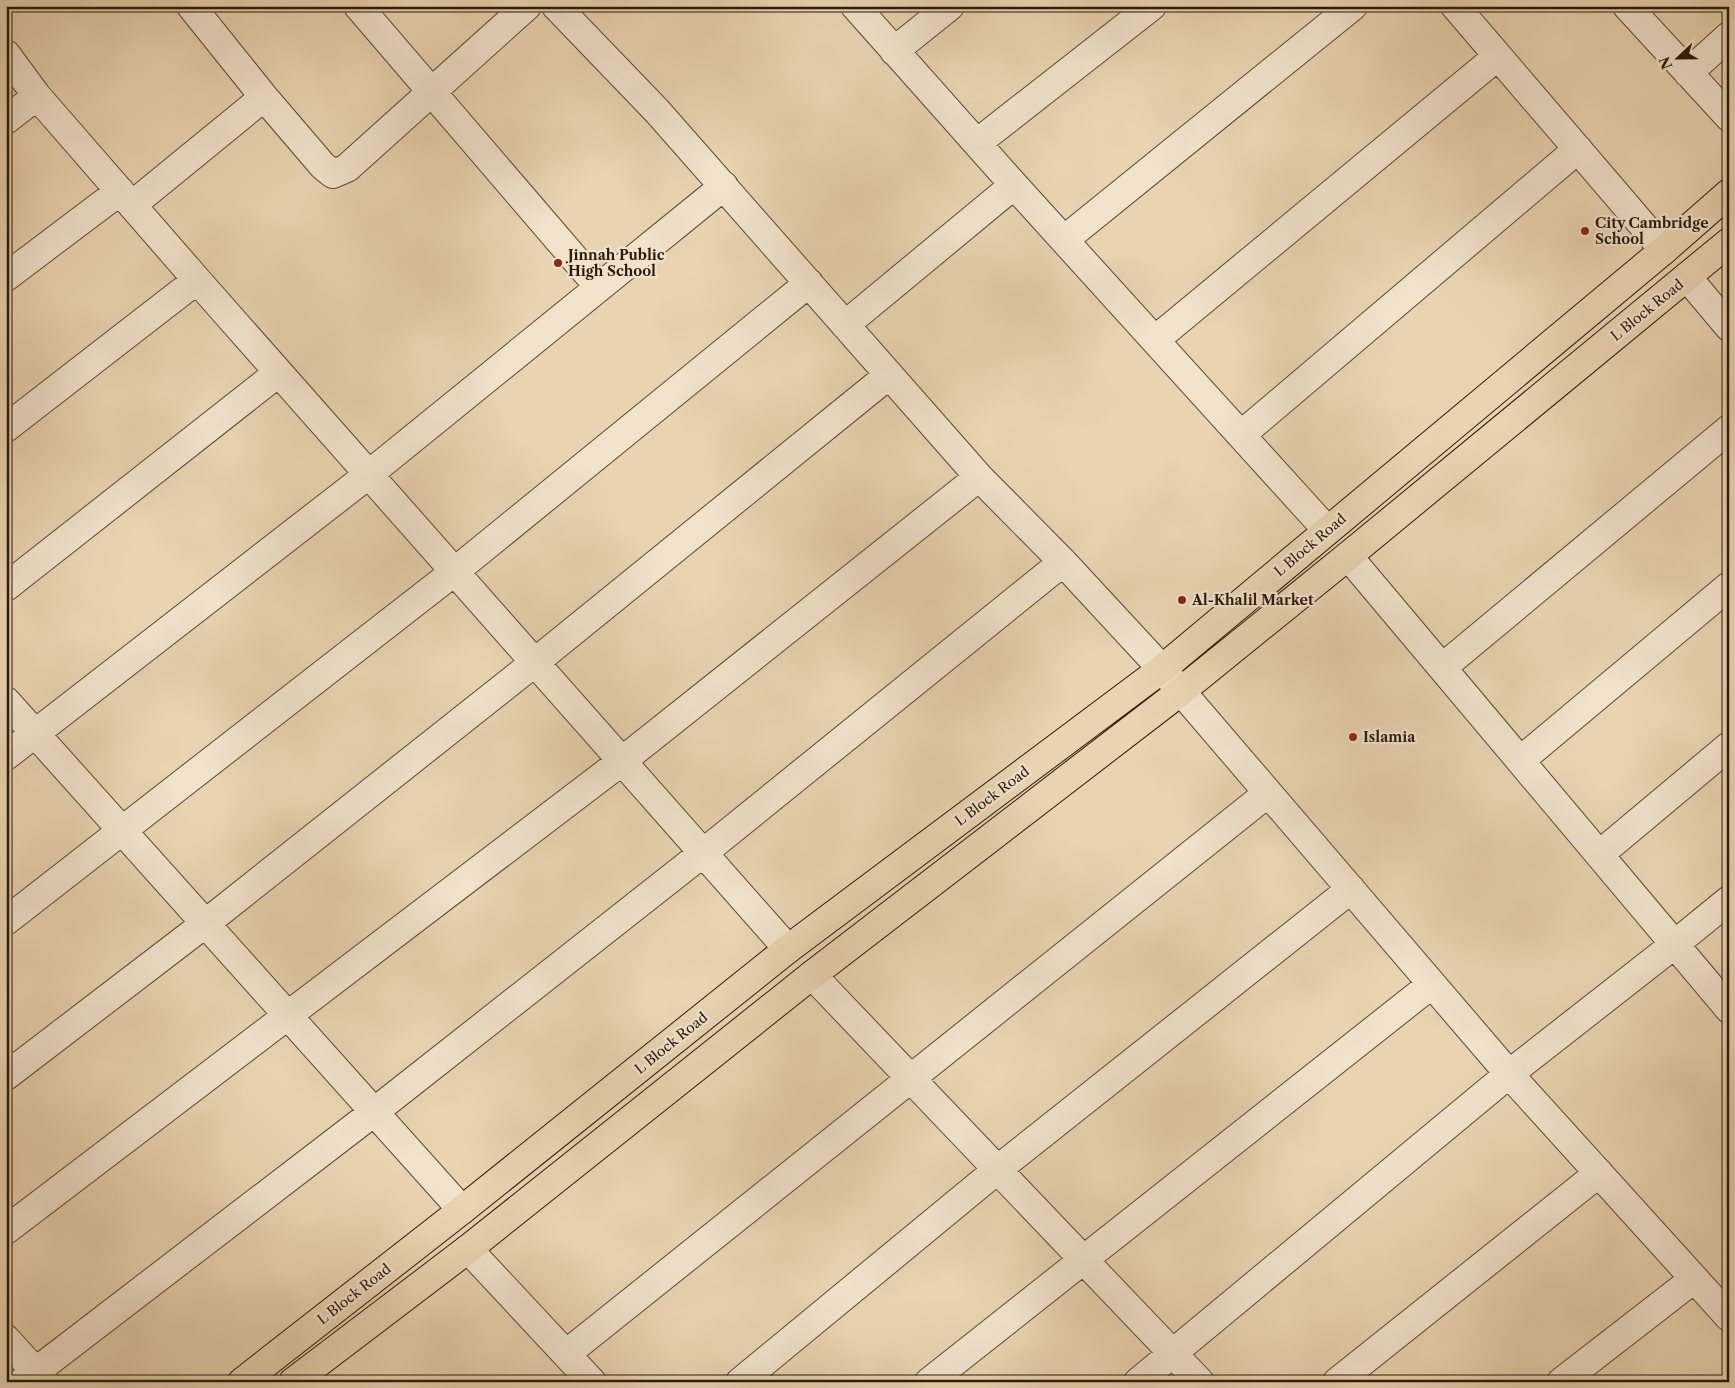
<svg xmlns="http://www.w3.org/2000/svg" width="1735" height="1388" font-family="'Libre Caslon Text',serif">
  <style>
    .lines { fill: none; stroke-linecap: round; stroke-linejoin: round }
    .minor-casing { stroke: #5a4834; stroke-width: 30 }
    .major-casing { stroke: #2a1a0a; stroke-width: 30 }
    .minor { stroke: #f1e2cc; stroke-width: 28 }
    .major { stroke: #e9d3b1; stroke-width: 28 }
    .poi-dot { fill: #8f2418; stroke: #f1e2cc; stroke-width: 2 }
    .labels { text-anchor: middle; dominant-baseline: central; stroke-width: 4.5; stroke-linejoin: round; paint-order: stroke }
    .poi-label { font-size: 14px; font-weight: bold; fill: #2a1a0a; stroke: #f1e2cc; text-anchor: start }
    .street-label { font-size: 14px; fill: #2a1a0a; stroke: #f1e2cc }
  </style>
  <rect width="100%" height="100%" fill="#e9d3b1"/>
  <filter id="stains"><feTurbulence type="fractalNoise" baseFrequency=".004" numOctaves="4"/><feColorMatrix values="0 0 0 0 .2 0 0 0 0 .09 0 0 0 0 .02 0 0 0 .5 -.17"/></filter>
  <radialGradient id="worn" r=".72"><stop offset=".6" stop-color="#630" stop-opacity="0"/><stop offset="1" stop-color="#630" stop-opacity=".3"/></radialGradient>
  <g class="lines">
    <defs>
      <path id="minor" d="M191,6L264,97L323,166L333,174L347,168L527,6
        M358,6L599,287
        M556,6L657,111L979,477L1063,562L1162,669L1509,1074L1729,1317
        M855,6L1014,185L1327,530
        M1455,6L1664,250
        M1627,6L1729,117
        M894,51L950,6
        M6,54L37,96L197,280L788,949
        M1688,73L1729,36
        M6,120L37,96
        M977,143L1152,6
        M132,205L264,97
        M1064,240L1353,6
        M6,277L120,191
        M1687,277L1729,327
        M845,325L1014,185
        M1155,340L1498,56
        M6,428L197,280
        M1241,435L1578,149
        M1348,556L1729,1009
        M6,587L278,373
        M1443,667L1729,429
        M6,701L462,1210
        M6,756L368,475L724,186
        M1521,760L1729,586
        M1600,854L1729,746
        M6,921L454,572L809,283
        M812,975L1200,1382
        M6,1076L206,923L534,663L889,375
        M6,1230L622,761L979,477
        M468,1249L592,1382
        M6,1339L45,1382
        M566,1354L1268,793
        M22,1382L374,1112L703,853L1063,562
        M740,1382L997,1170L1351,889
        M929,1382L1432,984
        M1138,1382L1509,1074L1675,944L1729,900
        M1337,1382L1599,1173
        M1561,1382L1694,1279"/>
      <path id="major" d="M242,1382L462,1210L788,949L1162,669L1664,250L1729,193
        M293,1382L468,1249L812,975L1180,692L1348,556L1729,242"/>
    </defs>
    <use href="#minor" class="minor-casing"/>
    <use href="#major" class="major-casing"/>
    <use href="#minor" class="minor"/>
    <use href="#major" class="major"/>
  </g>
  <g class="poi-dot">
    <circle cx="1585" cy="231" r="5"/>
    <circle cx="558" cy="263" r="5"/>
    <circle cx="1182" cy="600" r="5"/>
    <circle cx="1353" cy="737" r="5"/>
  </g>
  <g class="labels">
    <g class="poi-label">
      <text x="1595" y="223">City Cambridge<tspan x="1595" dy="16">School</tspan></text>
      <text x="568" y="255">Jinnah Public<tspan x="568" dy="16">High School</tspan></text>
      <text x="1192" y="600">Al-Khalil Market</text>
      <text x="1363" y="737">Islamia</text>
    </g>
    <g class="street-label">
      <text transform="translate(1647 310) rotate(-39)">L Block Road</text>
      <text transform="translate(1310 545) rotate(-40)">L Block Road</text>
      <text transform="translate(992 796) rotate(-37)">L Block Road</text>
      <text transform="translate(671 1043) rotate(-39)">L Block Road</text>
      <text transform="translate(354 1294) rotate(-38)">L Block Road</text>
    </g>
  </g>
  <rect width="1735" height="1388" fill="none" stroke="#e9d3b1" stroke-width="25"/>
  <rect x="8" y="8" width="1720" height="1373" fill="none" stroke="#2a1a0a" stroke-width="2.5"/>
  <rect x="12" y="12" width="1710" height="1363" fill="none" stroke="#2a1a0a"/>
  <g transform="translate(1678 58) rotate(248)" stroke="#f1e2cc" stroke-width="4" paint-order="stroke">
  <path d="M0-4L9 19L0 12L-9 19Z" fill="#2a1a0a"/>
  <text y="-8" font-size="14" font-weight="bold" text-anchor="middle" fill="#2a1a0a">N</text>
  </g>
  <rect width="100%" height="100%" filter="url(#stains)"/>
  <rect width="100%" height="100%" fill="url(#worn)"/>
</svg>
